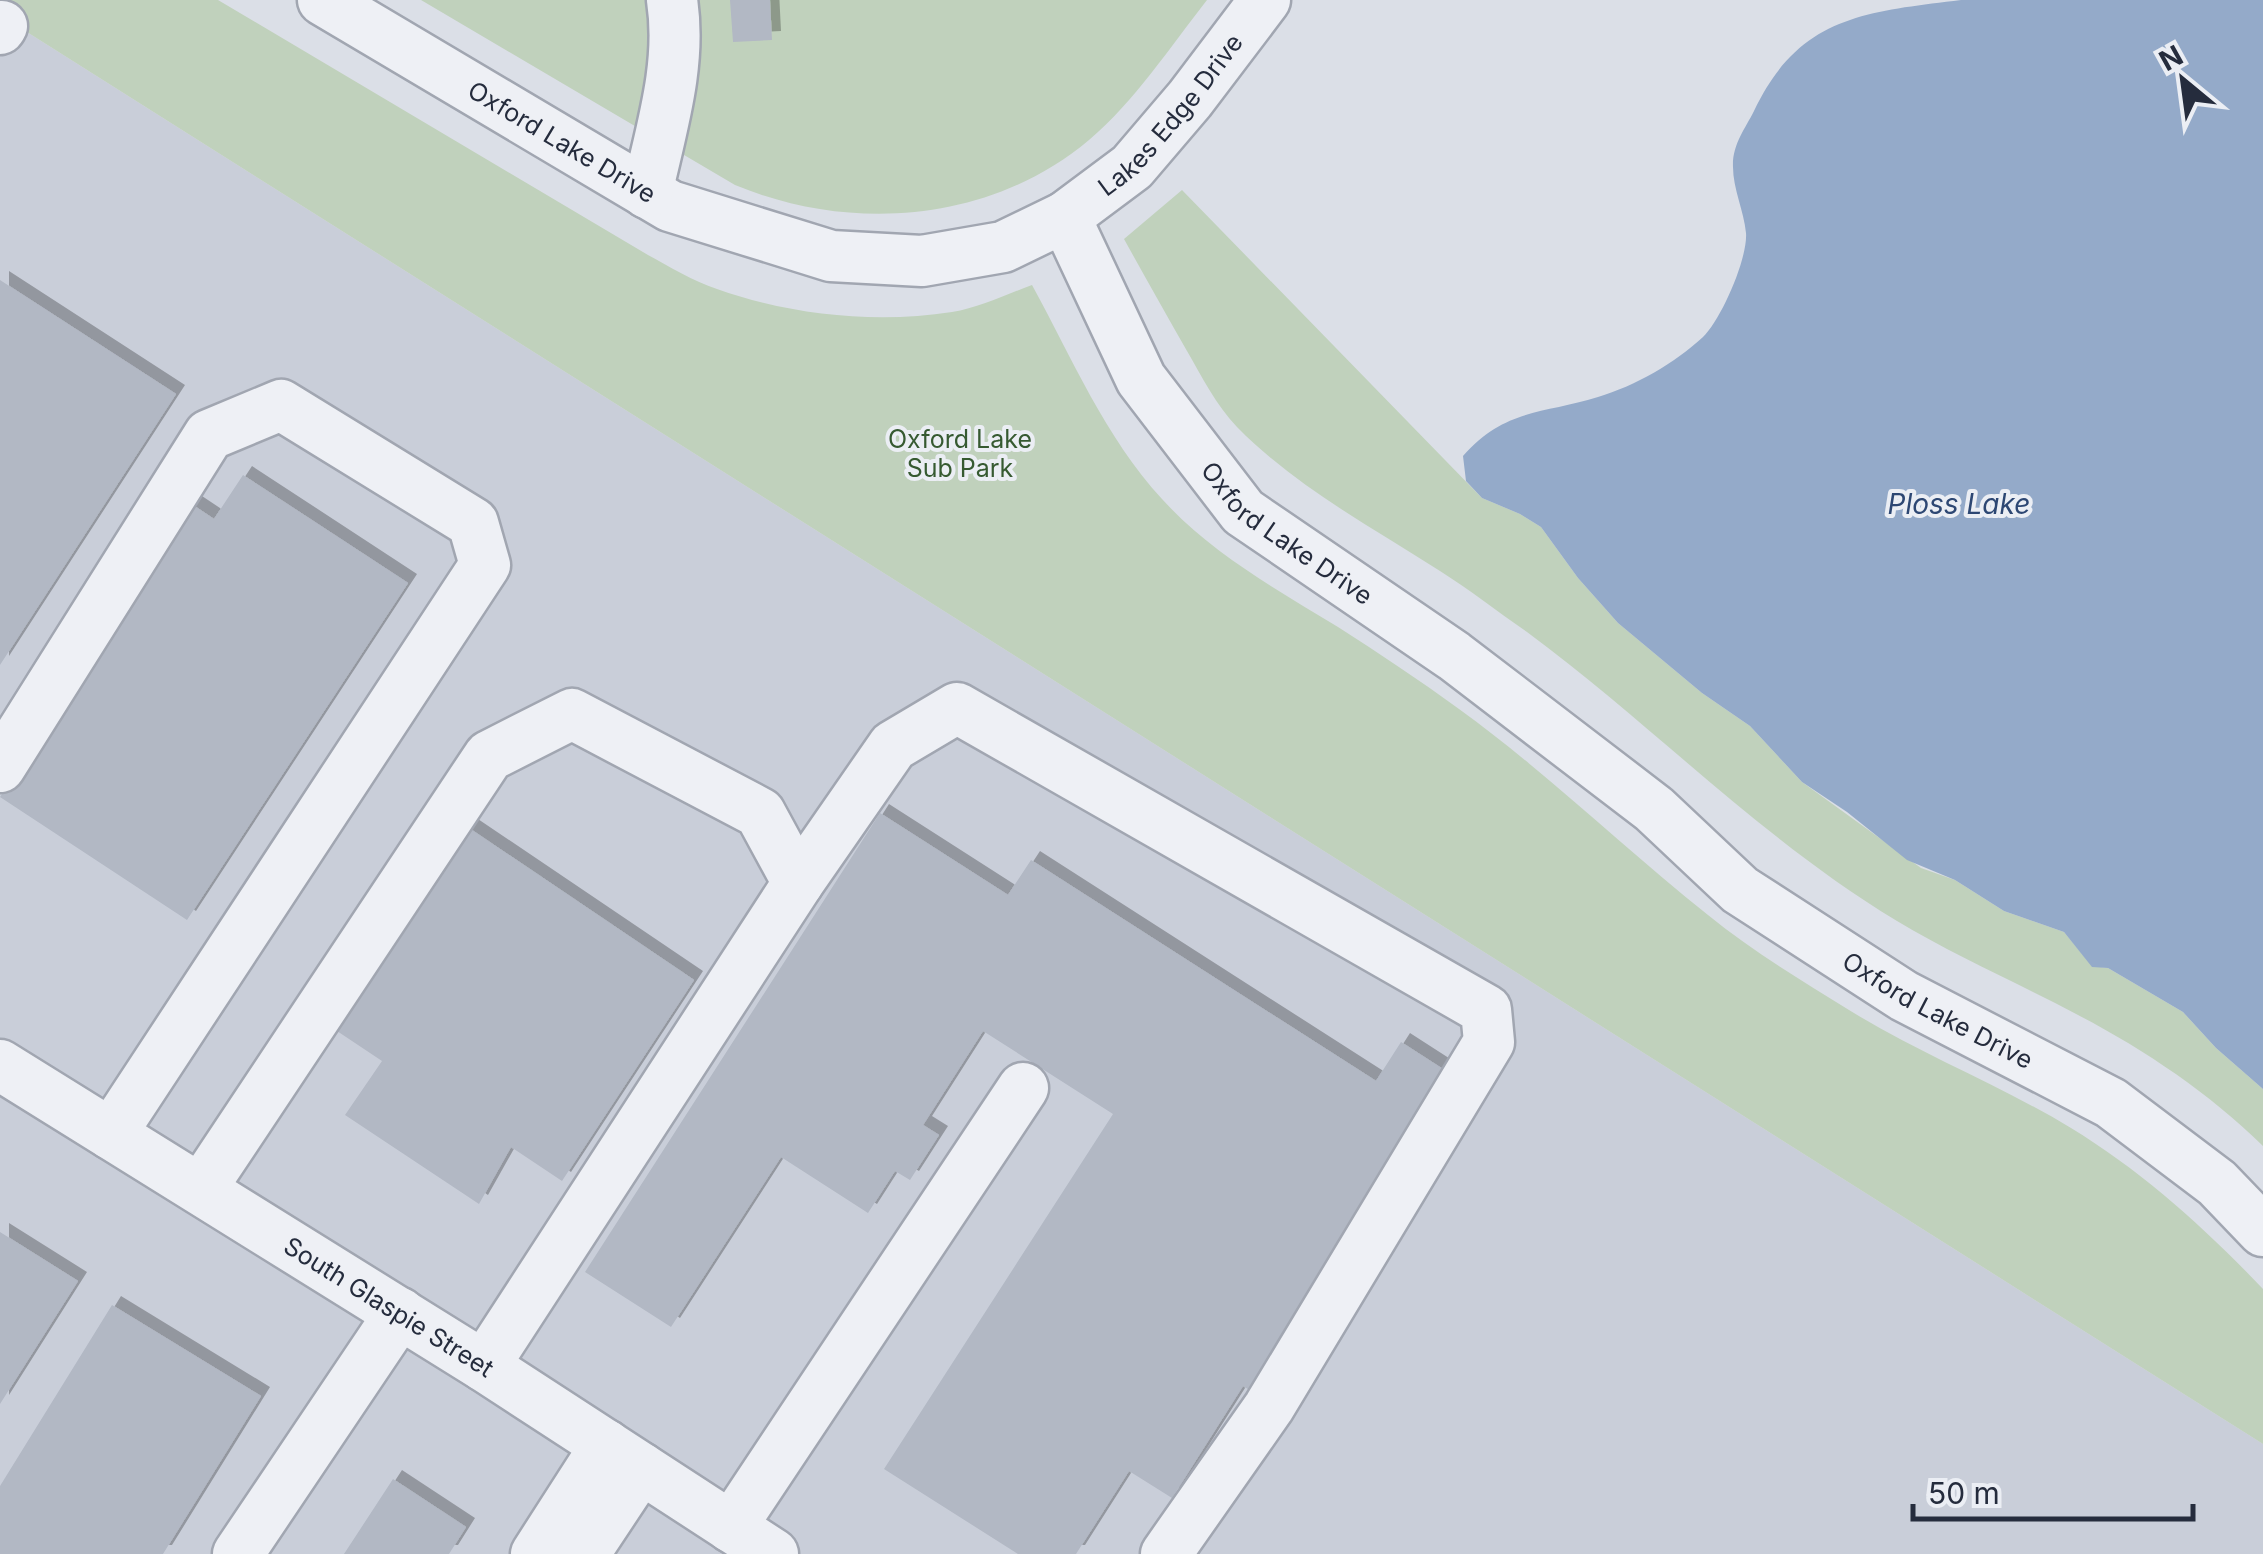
<svg xmlns="http://www.w3.org/2000/svg" width="2263" height="1554" font-family="Inter,sans-serif">
  <style>
    .built { fill: #c9ced9 }
    .green { fill: #c0d1bc }
    .water { fill: #94aac9 }
    .building { fill: #b2b8c4; filter: url(#shadow) }
    .lines { fill: none; stroke-linecap: round; stroke-linejoin: round }
    .minor-casing { stroke: #a1a6b1; stroke-width: 55 }
    .minor { stroke: #eef0f5; stroke-width: 50 }
    .labels { text-anchor: middle; dominant-baseline: central; stroke-width: 8; stroke-linejoin: round; paint-order: stroke }
    .street-label { font-size: 25px; fill: #252c3d; stroke: #ebeef4 }
    .park-label { font-size: 25px; fill: #365a31; stroke: #ebeef4 }
    .water-label { font-size: 28px; font-style: italic; fill: #2d4773; stroke: #ebeef4 }
  </style>
  <defs>
    <filter id="shadow"><feDropShadow dx="9" dy="-9" stdDeviation="0" flood-color="#0004"/></filter>
  </defs>
  <rect width="100%" height="100%" fill="#dbdfe7"/>
  <path class="built" d="M0,15L2263,1444V1554H0Z"/>
  <path class="green" d="M0,0H218L648,255C670,267 693,281 717,289C790,315 875,324 952,312C979,308 1007,294 1032,285C1072,358 1105,437 1162,499C1212,554 1276,589 1338,627C1379,653 1419,680 1459,709C1546,772 1624,848 1708,915C1752,951 1801,980 1849,1010C1920,1054 2000,1085 2071,1128C2143,1172 2205,1228 2263,1289V1444L0,15Z
    M421,0H1207C1170,47 1135,101 1089,140C990,223 851,233 735,185Z
    M1182,190L1482,498L1520,514L1541,527L1578,578L1618,623L1702,693L1750,726L1802,782L1921,868L1955,880L2004,911L2064,932L2092,966L2108,968L2183,1012L2216,1048L2263,1089V1146C2209,1093 2145,1050 2078,1015C2018,983 1955,956 1897,921C1762,840 1653,725 1527,632C1498,612 1470,590 1440,571C1370,526 1296,487 1237,427C1216,405 1202,377 1187,351C1166,314 1145,277 1124,239Z"/>
  <path class="water" d="M1961,0H2263V1089L2216,1048L2183,1012L2108,968L2092,967L2064,932L2004,911L1955,880L1907,860L1847,812L1802,782L1750,726L1702,693L1618,623L1578,578L1541,527L1520,514L1482,498L1466,481L1463,456C1505,408 1544,414 1598,397C1635,386 1675,363 1703,337C1721,320 1748,258 1746,233C1744,211 1733,189 1733,167C1732,145 1745,129 1754,111C1799,16 1865,12 1961,0Z"/>
  <path class="building" d="M730,0H770L772,40L733,42Z
    M0,280L176,394L0,665Z
    M243,475L408,583L187,920L0,797L193,505L214,519Z
    M880,813L1008,895L1031,860L1376,1081L1401,1042L1446,1071L1334,1246L1352,1257L1262,1398L1243,1386L1172,1498L1129,1471L1076,1554H1018L884,1469L1113,1114L983,1031L923,1125L939,1135L910,1180L895,1171L868,1213L781,1157L671,1327L585,1272Z
    M466,826L694,980L562,1181L511,1147L479,1204L345,1115L382,1061L334,1029Z
    M0,1232L78,1281L0,1404Z
    M112,1305L261,1396L163,1554H0V1486Z
    M393,1479L466,1527L449,1554H344Z"/>
  <g class="lines">
    <defs>
      <g id="minor">
        <path id="s1" d="M323,0L670,206L831,256L922,261L1003,247L1065,217L1141,379L1243,512L1454,656L1654,809L1740,890L1904,996L2111,1103L2217,1183L2263,1231"/>
        <path d="M0,29L2,26"/>
        <path d="M647,193C661,129 682,65 672,0"/>
        <path id="s2" d="M1065,217L1132,167L1190,99L1265,0"/>
        <path d="M0,767L209,435L281,405L473,523L485,565L111,1134"/>
        <path d="M798,883L893,746L957,708L1486,1010L1489,1042L1269,1407L1166,1554"/>
        <path id="s3" d="M0,1065L484,1366L773,1554"/>
        <path d="M201,1189L489,756L572,714L760,813L798,883L484,1366"/>
        <path d="M731,1527L1023,1088"/>
        <path d="M238,1554L400,1313"/>
        <path d="M536,1554L606,1445"/>
        <path d="M584,1554L641,1468"/>
      </g>
    </defs>
    <use href="#minor" class="minor-casing"/>
    <use href="#minor" class="minor"/>
  </g>
  <g class="labels">
    <g class="street-label">
      <text stroke="none"><textPath href="#s2" startOffset="148">Lakes Edge Drive</textPath></text>
      <text stroke="none"><textPath href="#s1" startOffset="278">Oxford Lake Drive</textPath></text>
      <text stroke="none"><textPath href="#s1" startOffset="1208">Oxford Lake Drive</textPath></text>
      <text stroke="none"><textPath href="#s1" startOffset="2018">Oxford Lake Drive</textPath></text>
      <text stroke="none"><textPath href="#s3" startOffset="458">South Glaspie Street</textPath></text>
    </g>
    <g class="park-label">
      <text x="960" y="439">Oxford Lake<tspan x="960" dy="29">Sub Park</tspan></text>
    </g>
    <g class="water-label">
      <text x="1959" y="504">Ploss Lake</text>
    </g>
  </g>
  <g transform="translate(2183 80) rotate(331)" stroke="#ebeef4" stroke-width="8" paint-order="stroke">
  <path d="M0-8L18 38L0 25L-18 38Z" fill="#252c3d"/>
  <text y="-15" font-size="28" font-weight="bold" text-anchor="middle" fill="#252c3d">N</text>
  </g>
  <path d="M1913 1504v15h280v-15" fill="none" stroke="#252c3d" stroke-width="5"/>
  <text x="1928" y="1504" font-size="30" fill="#252c3d" stroke="#ebeef4" stroke-width="8" paint-order="stroke">50 m</text>
</svg>
